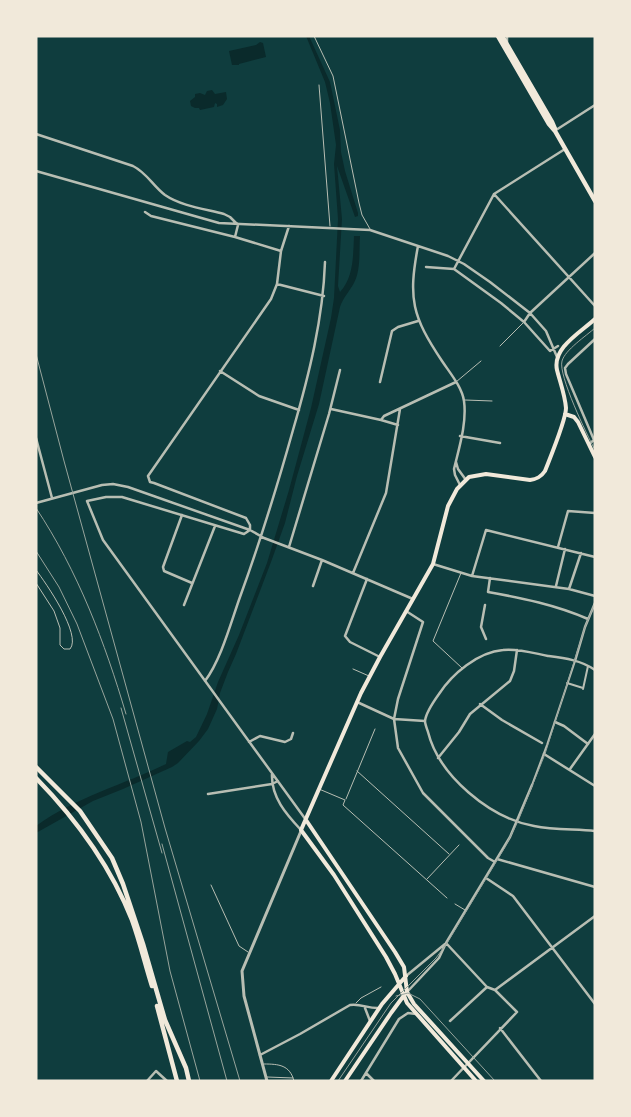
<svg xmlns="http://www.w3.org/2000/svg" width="631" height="1117" font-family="'Fira Sans',sans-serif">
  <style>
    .water { fill: #0a2a2b }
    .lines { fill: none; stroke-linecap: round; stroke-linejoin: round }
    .service { stroke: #b8beb3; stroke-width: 1 }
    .pedestrian { stroke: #b8beb3; stroke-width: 2 }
    .minor { stroke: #b8beb3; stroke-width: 2.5 }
    .tertiary { stroke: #b8beb3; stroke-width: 3 }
    .secondary { stroke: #f1e9da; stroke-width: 4 }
    .primary { stroke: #f1e9da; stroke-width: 4.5 }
    .tram { stroke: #97a49c; stroke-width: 1 }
    .rail { stroke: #97a49c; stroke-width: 1 }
  </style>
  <rect width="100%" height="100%" fill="#0f3d3e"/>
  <path class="water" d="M306,36H309L330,82L340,130L341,152L345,171L358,213V216L355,217L337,166L342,219L338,286L340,292C354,277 353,255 354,236H360C359,251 361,270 354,283C349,292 343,298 340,307L319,404L297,476L285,523L271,562L236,654L228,672L220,693L217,709L208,729L199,741L178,763L172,767L123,789L93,801L36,833V826C76,797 123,785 166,764L168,752L187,741L190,742L196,737L207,714L218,682L239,635L267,563L289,490L311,408L331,318L334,298L338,219L334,164L336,145L330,103L325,82Z
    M260,42L263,43L266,57L239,64V65H232L229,51L256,45Z
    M212,90L215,94L226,92L227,99L223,105L217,107V104L215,103L214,107L200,110L199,108H195L191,106L190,101L195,97V94L200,93L205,95L207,91Z"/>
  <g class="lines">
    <path class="service" d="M314,36L333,76L359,203L362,215L370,229
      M319,85L330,226
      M500,346L523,323
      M456,382L481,361
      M465,400L492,401
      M36,570C46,583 82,635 70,649H64L60,645V628L54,611L36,583
      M461,573L433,641L462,668
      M353,669L369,676
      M357,771L449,854
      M319,789L345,800L343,805L447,898
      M346,799L375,729
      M427,879L459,845
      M211,885L239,946L248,952
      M455,904L465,910
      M356,1003L361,998L381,987
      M264,1064C279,1064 290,1065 294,1081
      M267,1077L293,1078"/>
    <path class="pedestrian" d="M567,683L583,688
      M583,689L588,666
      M532,785L547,745L575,661"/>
    <path class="minor" d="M507,36V43
      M556,130L595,105
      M36,134L133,166C147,173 153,186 165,195C181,206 205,209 224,214L230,217L237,224
      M36,171L219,223L370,230L448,256L464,264L490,282L530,313L546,331L557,357
      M494,194L595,306
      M145,212L151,216L235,237L281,251
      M235,237L238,225
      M418,246C408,299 412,316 442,361C450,373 462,387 464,401C467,423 459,448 454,469L455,475L460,485
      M426,267L454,269L501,303L524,322L550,351L558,346
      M454,269L494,194L565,149
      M277,284L324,296
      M524,322L530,313L595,253
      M220,371L259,396L299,410
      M380,382L392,331L398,327L418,321
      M331,409L381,420L384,416L456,382
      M381,420L398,425
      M460,436L500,443
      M36,438L52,498
      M589,444L594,440L566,374L565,368L568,364L595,339
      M456,462L458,469L466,480
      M36,503L102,485L113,484L128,487L250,530L264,538L322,560L413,599
      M182,515L163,567L164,571L192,583
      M250,530L244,534L122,497H106L87,501L103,540L306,820
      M250,530V525L246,518L154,483L150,482L148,476L271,299L277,284L281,251L289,226
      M289,547L329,414L340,370
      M558,547L568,511L595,513
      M433,564L472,576L569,589L595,596
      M353,573L386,493L400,409
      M472,576L486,530L595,557
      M490,578L488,592C522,598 556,605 588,619
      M367,579L345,636L350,642L380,657
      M313,586L322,560
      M556,586L565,549
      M569,589L581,553
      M184,605L215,526
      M485,605L481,627L486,639
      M406,611L423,622L398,699L394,719L398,748L423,793L488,858L495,862
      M575,661L585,627L595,603
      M595,670C581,660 564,658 548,656C533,653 517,648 503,650C478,652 452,674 439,694C434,701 426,712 425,721C425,724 427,729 428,732C439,776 490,818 534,826C554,830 575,829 595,831
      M205,681C221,660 231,622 240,597C260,542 277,487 293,430C309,375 323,319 325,262
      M357,702L394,719L425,721
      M480,704L502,720L542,743
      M555,722L564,726L588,744
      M249,742L260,736L285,742L291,739L293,733
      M544,754L595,786
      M438,758L459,732L470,714L510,681L514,671L517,650
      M570,769L595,734
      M272,774C271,797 286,814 301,830
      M208,794L272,784L278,781
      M497,859L595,887
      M486,878L513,896L595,1004
      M446,943L487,987L495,990L517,1012L451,1081
      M406,976L445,944
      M495,990L595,916
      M407,992L439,958L446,943L510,837L532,785
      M365,1008L370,1021
      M450,1021L487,987
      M500,1028L541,1081
      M260,1055L300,1034L350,1005C360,1003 369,1009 379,1008
      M366,1073L374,1081
      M147,1081L156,1071L167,1081
      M361,1081L399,1019L408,1013L416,1014"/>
    <path class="tertiary" d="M267,1081L244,996L242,971L301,831"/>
    <path class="secondary" d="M565,414L574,417L578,422L595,457
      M306,820L395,952L404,967L407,992L414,1004L484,1081
      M331,1081L382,1004L406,976
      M345,1081L391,1013L405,994
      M476,1081L407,1003L395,974L386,957L334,875L301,830L361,693L380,657L433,564L448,506L457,489L469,477L486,474L530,480C537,479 541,477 545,471C550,458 566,420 566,408C565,395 560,382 557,370C552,348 581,332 595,319"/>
    <path class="primary" d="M498,36L549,124L555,131L595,201
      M502,36L552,122L555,129
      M36,767L80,811L112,858L123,884L143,944L165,1020L186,1068L189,1081
      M36,778C76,819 111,867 132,920C140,942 145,964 152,986
      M157,1006L177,1081"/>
    <path class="tram" d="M595,328C586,336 565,350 562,361C558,375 587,435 595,450
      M36,551L59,587L77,624L113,719L141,822L170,971L200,1081
      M396,996L408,993L420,999L495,1081
      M338,1081L391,1003L436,958L447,943L505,847L518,821L545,754L585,627L595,603"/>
    <path class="rail" d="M36,354L64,461L165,828L240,1081
      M36,508C78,571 105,643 126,714
      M121,708L162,853
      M162,844L227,1081"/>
  </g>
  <rect width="631" height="1117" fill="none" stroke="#f1e9da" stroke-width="75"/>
</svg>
